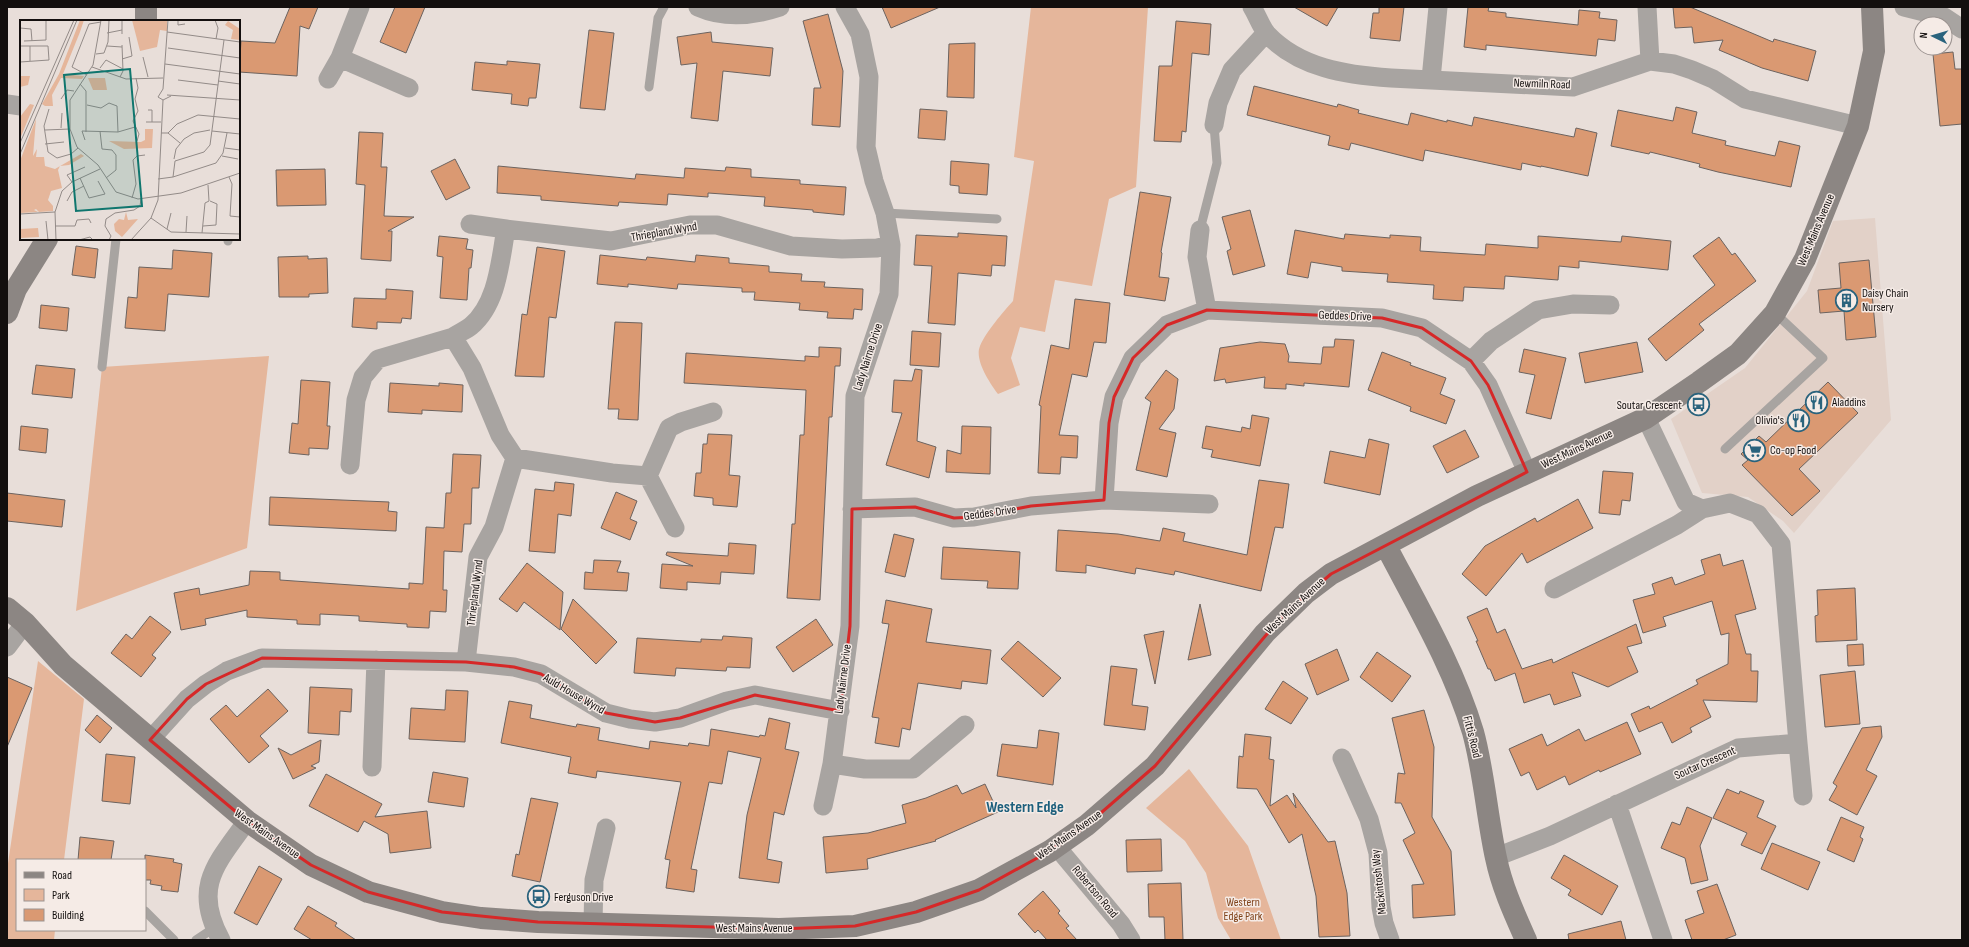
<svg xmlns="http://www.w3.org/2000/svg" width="1969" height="947" font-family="'Sofia Sans Condensed',sans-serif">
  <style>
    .built { fill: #e2d1c8 }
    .green { fill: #e5b69b }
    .building { fill: #da9972; stroke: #6c635f }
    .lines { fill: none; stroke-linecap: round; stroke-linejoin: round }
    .lane { stroke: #a8a4a1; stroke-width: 9 }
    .street { stroke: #a8a4a1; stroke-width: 19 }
    .secondary { stroke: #8c8683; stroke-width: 22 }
    .marked { fill: none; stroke: #d62828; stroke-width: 3; stroke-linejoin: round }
    .labels { text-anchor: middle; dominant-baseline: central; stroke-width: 3; stroke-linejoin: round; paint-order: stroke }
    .street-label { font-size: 12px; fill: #130f0e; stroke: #f5ebe6 }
    .poi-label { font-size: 12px; fill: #130f0e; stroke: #f5ebe6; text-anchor: start }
    .park-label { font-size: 12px; fill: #80431a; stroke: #f5ebe6 }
    .district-label { font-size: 16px; font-weight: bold; fill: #1c5f7c; stroke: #f5ebe6 }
    .inset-road { fill: none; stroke: #938b88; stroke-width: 1 }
    .view { fill: #0f766e; fill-opacity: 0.15; stroke: #0f766e; stroke-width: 2 }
    .inset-edge { fill: none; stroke: #130f0e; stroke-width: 2 }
  </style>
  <rect width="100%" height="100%" fill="#e8ded9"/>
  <path class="built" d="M1875,218L1891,420L1794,533L1783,521L1748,497L1702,493L1671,419L1745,368L1807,291L1833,221Z"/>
  <path class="green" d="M1031,7H1148L1136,187L1109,199L1092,286L1055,280L1045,332L1020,327L1011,358L1020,385L998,394C990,383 974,360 980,346C986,332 1003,312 1013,301L1034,161L1014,157Z
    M269,356L247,548L76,611L102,367Z
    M38,661L84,699L64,860H17V930H55L54,940H7V870Z
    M1189,769L1248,846L1281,940H1231L1218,918L1206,873L1185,841L1146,808Z"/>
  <path class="building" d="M290,7H318L309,29L300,26L297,76L239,72L241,41L275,43Z
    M395,7H425L406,53L380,42Z
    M882,7H940L891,28Z
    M1294,7H1338L1327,26Z
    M1379,7H1404L1400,41L1370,38L1373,13H1379Z
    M1468,7H1489L1488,11L1506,13V17L1578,25L1579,10L1600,12L1599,18L1617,20L1615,41L1598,39L1596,56L1486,45V50L1464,47Z
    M1673,7H1690L1773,42L1774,39L1816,51L1808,81L1762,68L1719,50L1723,40L1694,43L1692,27L1675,28Z
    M828,14L843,71L840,127L812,125L814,88H821L803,21Z
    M1176,21L1211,24L1209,55L1192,53L1186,132L1182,131L1181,142L1154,141L1159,66H1172Z
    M589,30L614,33L605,110L580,108Z
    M711,32L712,42L773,48L770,76L723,71L718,121L691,118L697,63L681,65L677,37Z
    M975,43L974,98L947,97L949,44Z
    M1953,52L1955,69H1962V124L1940,126L1933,54Z
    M507,61L540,64L536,98H529L528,106L511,104L512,94L472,90L475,62L507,65Z
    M1254,86L1337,107L1338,104L1359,110L1358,113L1408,125L1411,113L1447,122V120L1472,126L1474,117L1574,137L1576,128L1597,133L1588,176L1541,166V167L1522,163L1521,170L1425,150L1423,161L1351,143L1349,150L1328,145L1330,136L1247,115Z
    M1676,107L1697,112L1692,133L1726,141L1725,145L1775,156L1779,141L1800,146L1791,187L1718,172L1699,167L1700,164L1650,152L1649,154L1611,146L1618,110L1673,121Z
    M920,109L947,111L945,140L918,138Z
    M359,132L383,133L381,167H387L384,216L414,217L388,231H392L391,261L361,259L365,185L356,184Z
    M455,159L470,188L446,200L431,171Z
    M951,161L989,164L987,195L959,193V186L950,185Z
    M498,166L635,179L636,174L684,178L685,168L725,171L726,167L751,169V177L800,180V184L846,187L844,215L813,212V210L764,206L765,197L708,193V197L668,194L667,205L619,202L618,206L541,200V196L497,193Z
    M325,169L326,205L277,206L276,170Z
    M1140,192L1171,197L1161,252L1162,253L1159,277L1169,278L1165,301L1124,295Z
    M1250,210L1265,266L1233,275L1227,251L1231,249L1222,217Z
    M1295,230L1344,239L1345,234L1390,238V235L1421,237L1420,251L1485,255L1486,244L1538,248V236L1621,242L1622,236L1671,241L1668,270L1579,261V268L1559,266L1558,280L1505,276L1504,289L1464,287L1463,301L1433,299L1434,285L1387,282L1388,274L1342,271V267L1311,262L1308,278L1287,274Z
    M958,233L1007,236L1005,266L992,265L991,276L958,273L955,325L928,323L932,266L914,265L916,235L958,237Z
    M439,236L468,239L466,249L473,250L471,268H469L467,300L440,298L443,257L437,256Z
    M1719,237L1732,255L1735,253L1756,281L1699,324L1704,330L1666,361L1648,339L1715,285L1693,256Z
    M76,246L98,249L95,278L72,275Z
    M537,247L565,251L556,318L549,317L544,377L515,376L522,314L527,315Z
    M173,250L212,253L209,297L168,294L165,331L125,328L128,297L137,298L139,267L172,269Z
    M600,255L646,260L647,257L695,262L696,255L729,258V263L769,266V272L802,274L801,281L825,282L824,287L863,289L862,310L854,309L853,319L827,318L828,312L799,310L800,303L754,300L755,292H742V288L678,284L677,289L628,284V287L597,284Z
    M308,256V259L327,258L328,293L309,294V297H279L278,257Z
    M1869,260L1876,337L1846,340L1844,311L1820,313L1818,290L1841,288L1839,263Z
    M386,289L413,291L411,319L402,318L401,323L377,322V329L352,327L354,298L386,299Z
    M1075,299L1110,303L1106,343L1094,342L1087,377L1072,374L1059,435L1078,436L1077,458L1061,457L1060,474L1038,473L1041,406L1039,405L1051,345L1069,349Z
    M41,305L69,308L67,331L39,328Z
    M615,322L642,323L638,420L618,419L619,409H608Z
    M912,331L941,333L939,367L910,365Z
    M1335,339L1354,340L1349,387L1304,383V386L1286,384V389L1264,388L1265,377L1226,383L1225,379L1214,381L1220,348L1260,342L1285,344L1289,356L1288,362L1321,364L1323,347H1334Z
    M1637,342L1643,372L1585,383L1579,353Z
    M819,347L841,348L840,366H835L832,417H829L820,600L787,598L792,524H795L800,435H804L806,390L684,383L686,353L805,361V356L819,357Z
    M1524,349L1566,358L1551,419L1526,413L1535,375L1519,372Z
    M1382,352L1411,363L1410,365L1446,378L1440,394L1455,400L1446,424L1410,411L1411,407L1368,390Z
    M36,365L75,369L72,398L32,394Z
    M915,369L922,370L917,441L936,447L929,478L886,465L902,413L892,412L894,380L912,381Z
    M1166,370L1178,379L1174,409L1159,429L1176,433L1167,477L1136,470L1151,402L1145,398Z
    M301,380L330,382L327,426H330L328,449L309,448V455L289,453L292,423L298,424Z
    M1828,382L1858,413L1799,469L1820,491L1792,516L1742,465L1748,460L1741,454L1759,436L1766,442Z
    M390,383L439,386V383L463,385L462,412L422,410V414L388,412Z
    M1252,415L1269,418L1260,466L1211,457L1213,450L1202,448L1206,426L1241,432L1242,427L1250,429Z
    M21,426L48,429L46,453L19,450Z
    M962,426L991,427L990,474L946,472L947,450L961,454Z
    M1465,430L1479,457L1447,473L1433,446Z
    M708,434L732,435L729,475L740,476L737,507L713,505V498L694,496L696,473H701L703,444H707Z
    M1369,439L1389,444L1380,495L1324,483L1330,451L1365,458Z
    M453,454L481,455L479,488H472L471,524H464L462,552L444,551L443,590H447L446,612L430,611L429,628L407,627V624L359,621V616L320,614V625L297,624V620L247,617V610L205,619L206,625L181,630L174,593L199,588L200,595L249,585L250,571L280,572V580L409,589V583L423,584L426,527L444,528L446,493H451Z
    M1603,471L1633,473L1630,501L1622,500L1620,515L1599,513Z
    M1259,480L1289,484L1283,528L1275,527L1261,591L1175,571L1174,575L1136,568L1135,574L1086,565V573L1056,571L1058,530L1118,534L1160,541L1163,528L1185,533L1183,541L1247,555Z
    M555,482L574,484L571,516L558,514L555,553L529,551L535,489L554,491Z
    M616,492L637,501L630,519L637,522L630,540L601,528Z
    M7,493L65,500L62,527L7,521Z
    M270,497L389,502L388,511L397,512L396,531L269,525Z
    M1578,499L1593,528L1527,563L1522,553L1486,596L1462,574L1485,546L1535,518L1537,522Z
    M894,534L914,539L905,577L885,572Z
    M729,543L756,545L754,574L721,572L720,584L687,582V590L660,588L662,564L693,566L666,555L667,552L728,556Z
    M943,547L1020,552L1018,589L987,588L988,581L941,579Z
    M1720,554L1723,566L1743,560L1756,609L1735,615L1746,654H1751V671H1758L1757,702L1703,700L1711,717L1690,728L1692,732L1672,743L1662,722L1639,732L1631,714L1649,706L1650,709L1698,684L1696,680L1728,664L1729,633L1721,635L1712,601L1663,617L1666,626L1643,633L1633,600L1655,594L1652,584L1672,577L1675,585L1705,574L1701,560Z
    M594,560L621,561L617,572L629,573L627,591L584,589L585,572L593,573Z
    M527,563L563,592L560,630L524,602L517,612L499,599Z
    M1855,588L1857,640L1816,642L1815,616L1818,615L1817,590Z
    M573,599L617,642L596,664L561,629Z
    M886,600L932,609L926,642L991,650L987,684L962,681L961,689L918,683L910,730L902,728L899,747L875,743L879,718L872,717L889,624L882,623Z
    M1200,604L1211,655L1188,660Z
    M1487,608L1497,633L1505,629L1522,669L1552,659L1553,663L1636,624L1642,643L1627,647L1638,672L1608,687L1572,672L1581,696L1554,705L1550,694L1524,703L1515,673L1495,681L1490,669H1488L1476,641H1478L1467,617Z
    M150,616L171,632L152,655L156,658L141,677L111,653L126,634L132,639Z
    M816,619L833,645L793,672L776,647Z
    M1164,631L1155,684L1144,635Z
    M723,636L752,638L750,668L727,667L726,671L676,668L675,676L634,673L637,638L701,642V639L722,640Z
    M1018,641L1061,678L1043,697L1001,659Z
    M1863,644L1864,665L1848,666L1847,645Z
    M1337,649L1349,680L1317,695L1305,664Z
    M1377,652L1411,676L1392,702L1360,677Z
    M1111,666L1137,669L1132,705L1148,707L1145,730L1104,725Z
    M1855,671L1860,724L1825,727L1820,675Z
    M7,677L32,688L7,747Z
    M1283,681L1308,698L1291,724L1265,709Z
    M310,687L352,689L351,712L340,711L339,735L308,733Z
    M268,689L288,711L260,736L269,746L249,763L210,719L226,705L237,717Z
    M446,690L468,691L465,742L409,739L411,708L445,710Z
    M509,701L532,705L530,718L576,727L577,724L600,728L598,740L649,749L650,741L688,746L689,743L709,746L711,729L759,737L760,735L765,736L769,718L790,723L785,749L799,752L784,815L774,812L767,859L782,862L779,883L739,878L747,815L761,758L728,751L722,784L709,782L691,869L697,870L694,892L666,888L670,860L665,859L681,782L597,771L596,778L568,773L571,757L501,743Z
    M1424,710L1434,747L1432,817L1451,851L1455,915L1413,918L1412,885L1424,884L1403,840L1415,833L1401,803H1395L1398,773L1405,774L1392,718Z
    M97,715L112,728L100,743L85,730Z
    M1627,722L1641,754L1600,772L1599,770L1569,785L1565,776L1537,790L1529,772L1521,776L1509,749L1542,734L1547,746L1579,729L1585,741Z
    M1881,726L1882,737L1866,770L1877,776L1857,815L1829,800L1837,786L1833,783L1862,728Z
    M1039,730L1059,733L1053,785L997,776L1002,744L1037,748Z
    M1245,734L1271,737L1269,759L1274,760L1270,806L1287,795L1296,808L1293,793L1328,842L1335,841L1347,893L1350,936L1319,937L1316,896L1302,834L1289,843L1257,789L1237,788L1239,756L1243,757Z
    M321,740L319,762L311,766L316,768L293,779L278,748L291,755Z
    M106,754L135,757L130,804L102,801Z
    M433,772L468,778L464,807L428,802Z
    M326,774L382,804L375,817L427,811L431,848L390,853L388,834L364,821L358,832L309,806Z
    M985,784L998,812L935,840L936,841L867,859L868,869L826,873L823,837L868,833L906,823L902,805L926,798L957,785L962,794Z
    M1727,789L1739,794L1740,791L1764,801L1757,817L1776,826L1762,854L1741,845L1747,833L1713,818Z
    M531,798L558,803L540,882L512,876L516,854L519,855Z
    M1687,807L1712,818L1700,846L1708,880L1691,884L1685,858L1661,848L1672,822L1680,825Z
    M1841,817L1864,827L1860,837L1863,839L1854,862L1827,850Z
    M80,837L114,841L111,860H78Z
    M1161,839L1162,871L1127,872L1126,840Z
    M1772,843L1820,862L1808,890L1761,869Z
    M145,855L174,859L173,862L182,864L178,892L161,890L162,886L150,884L151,880H145Z
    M1564,855L1618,886L1602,915L1568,895L1571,890L1551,878Z
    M259,866L282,879L257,925L234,913Z
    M1181,883L1183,940H1165L1164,917H1149L1148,884Z
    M1717,884L1736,935L1723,940H1692L1685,920L1704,913L1697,891Z
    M1043,891L1060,911L1058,913L1069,926L1066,928L1077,940H1047L1038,930L1035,933L1018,914Z
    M308,906L337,923L335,926L356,940H312L294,929Z
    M1621,921L1626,940H1569L1568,934Z"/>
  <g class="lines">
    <path class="lane" d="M649,87L658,18L664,7
      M885,213L997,219
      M1200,230L1217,163L1214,125
      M228,241V239
      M102,367L116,239
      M1725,449L1823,358L1775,313
      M145,911L174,940
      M196,940L214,928"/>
    <path class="street" d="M698,7C725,19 753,16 780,7
      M845,7L860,34L869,77L866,147L874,181L885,213L891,245L889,294L855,396L850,626L832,764L865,769H913L965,725
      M1252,7C1257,15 1261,27 1267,34C1299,68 1346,75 1391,78L1573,87L1650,61L1674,64L1692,70L1713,79L1745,99L1858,126
      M1647,7L1650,61
      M1904,7L1944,17L1962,29
      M340,58L409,88
      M328,79L340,58L360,7
      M1431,79L1438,7
      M7,104L21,106
      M1214,125L1218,103L1232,70L1266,33
      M470,224L506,229
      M1200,230L1197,257L1207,310
      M1471,361L1491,341L1538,310L1573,304L1610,305
      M1646,418L1686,502L1702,509
      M515,458L612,473L648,476
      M350,465L356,400L363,377L378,359L453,337
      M1104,500L1209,504
      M852,509L915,507L954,518L974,517L1031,506L1104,500L1109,423L1114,397L1133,358L1167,325L1207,310L1382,318L1422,328L1471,361L1488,385L1527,472
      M675,528L648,476L669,428L681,422L713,412
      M7,647L25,623
      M466,662L478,557L494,527L515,458L500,435L472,368L453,337C459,333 466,330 471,326C498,303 500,261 506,229L611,241L690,225H717L791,246L842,249L877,248L891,245
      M150,740L187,699L206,684L227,671L262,658L466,662L514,667L541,674L606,713L630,719L655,722L680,718L727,701L755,695L840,711
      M1798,743L1803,796
      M1342,758L1369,819L1378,853L1381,907L1384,923L1390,940
      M372,767L376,660
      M1617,804L1663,940
      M823,806L832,764
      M1056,846L1121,924L1131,940
      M1496,857L1550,836L1738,748L1798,743L1781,544L1758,514L1730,503L1702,509L1677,525L1554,589
      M593,923L594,880L606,828
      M221,940C192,887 216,864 247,821"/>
    <path class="secondary" d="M146,21V7
      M7,313L16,289L47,239
      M1386,546C1418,607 1453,666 1473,732C1484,772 1487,817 1496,858C1502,887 1514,913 1526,940
      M7,608L25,623L63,665L247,821L311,865L368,892L442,912L481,918L538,922L779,929L855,926L916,912L979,890L1050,851L1087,825L1155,766L1265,633L1306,593L1331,574L1477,496L1646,418L1699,382L1738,354L1775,313L1805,259L1858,126L1874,51L1872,7"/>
  </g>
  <path class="marked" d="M1207,310L1382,318L1422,328L1471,361L1488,385L1527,472L1331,574L1284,614L1155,766L1087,825L1050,851L979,890L916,912L855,926L779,929L538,922L442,912L368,892L311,865L247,821L150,740L187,699L206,684L262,658L466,662L514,667L541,674L606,713L655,722L680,718L755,695L840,711L850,626L852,509L915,507L954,518L974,517L1031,506L1104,500L1109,423L1114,397L1133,358L1167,325Z"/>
  <defs>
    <symbol id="building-ring" viewBox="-11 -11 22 22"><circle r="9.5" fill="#f5ebe6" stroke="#2a637d" stroke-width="1.5"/><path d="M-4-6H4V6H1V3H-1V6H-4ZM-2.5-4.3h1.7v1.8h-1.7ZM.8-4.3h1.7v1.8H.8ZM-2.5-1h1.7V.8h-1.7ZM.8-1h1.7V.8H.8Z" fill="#2a637d"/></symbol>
    <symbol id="restaurant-ring" viewBox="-11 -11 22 22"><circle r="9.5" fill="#f5ebe6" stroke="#2a637d" stroke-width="1.5"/><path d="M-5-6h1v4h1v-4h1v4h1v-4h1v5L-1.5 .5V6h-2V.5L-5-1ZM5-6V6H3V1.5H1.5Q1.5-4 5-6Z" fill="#2a637d"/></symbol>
    <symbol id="bus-ring" viewBox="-11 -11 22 22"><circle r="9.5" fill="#f5ebe6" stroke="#2a637d" stroke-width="1.5"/><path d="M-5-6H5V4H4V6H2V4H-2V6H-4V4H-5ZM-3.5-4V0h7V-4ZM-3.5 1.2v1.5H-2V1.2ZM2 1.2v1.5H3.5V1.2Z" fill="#2a637d"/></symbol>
    <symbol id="supermarket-ring" viewBox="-11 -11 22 22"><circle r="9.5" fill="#f5ebe6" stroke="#2a637d" stroke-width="1.5"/><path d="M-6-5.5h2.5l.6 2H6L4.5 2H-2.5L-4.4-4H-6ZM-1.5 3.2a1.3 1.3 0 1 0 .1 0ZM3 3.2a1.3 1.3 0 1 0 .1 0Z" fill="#2a637d"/></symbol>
  </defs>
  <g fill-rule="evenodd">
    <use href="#building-ring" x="1834" y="288" width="25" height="25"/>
    <use href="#restaurant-ring" x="1804" y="390" width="25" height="25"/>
    <use href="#bus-ring" x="1686" y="392" width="25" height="25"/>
    <use href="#restaurant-ring" x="1786" y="408" width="25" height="25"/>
    <use href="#supermarket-ring" x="1742" y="438" width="25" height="25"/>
    <use href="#bus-ring" x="526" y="884" width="25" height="25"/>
  </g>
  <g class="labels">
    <g class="street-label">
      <text transform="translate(1542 84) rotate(2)">Newmiln Road</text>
      <text transform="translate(1816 230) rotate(-67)">West Mains Avenue</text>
      <text transform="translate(664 232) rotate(-10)">Thriepland Wynd</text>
      <text transform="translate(1345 316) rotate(2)">Geddes Drive</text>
      <text transform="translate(868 357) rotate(-72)">Lady Nairne Drive</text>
      <text transform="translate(1577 449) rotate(-25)">West Mains Avenue</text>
      <text transform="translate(990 513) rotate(-8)">Geddes Drive</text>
      <text transform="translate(475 593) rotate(-83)">Thriepland Wynd</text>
      <text transform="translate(1295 606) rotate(-43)">West Mains Avenue</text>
      <text transform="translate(843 679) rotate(-83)">Lady Nairne Drive</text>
      <text transform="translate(574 694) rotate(30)">Auld House Wynd</text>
      <text transform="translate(1472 737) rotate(76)">Fittis Road</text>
      <text transform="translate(1705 763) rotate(-24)">Soutar Crescent</text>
      <text transform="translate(267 834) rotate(35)">West Mains Avenue</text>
      <text transform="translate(1069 835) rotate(-35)">West Mains Avenue</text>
      <text transform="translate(1379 882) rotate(-96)">Mackintosh Way</text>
      <text transform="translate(1095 892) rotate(50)">Robertson Road</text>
      <text x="754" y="928">West Mains Avenue</text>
    </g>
    <g class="poi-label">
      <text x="1862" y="293">Daisy Chain<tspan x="1862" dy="14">Nursery</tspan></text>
      <text x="1832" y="402">Aladdins</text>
      <text x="1682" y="405" text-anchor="end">Soutar Crescent</text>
      <text x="1784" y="420" text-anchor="end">Olivio's</text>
      <text x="1770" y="450">Co-op Food</text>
      <text x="554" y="897">Ferguson Drive</text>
    </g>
    <g class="park-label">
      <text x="1243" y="902">Western<tspan x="1243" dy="14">Edge Park</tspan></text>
    </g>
    <g class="district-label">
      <text x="1025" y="807">Western Edge</text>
    </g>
  </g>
  <g transform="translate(20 20)">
    <rect width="220" height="220" fill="#e8ded9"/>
    <path d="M60,0H64L60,12L43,54L64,56L62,59L41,58L32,75L33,86H25L22,84L39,54ZM112,0H147V11L140,10L137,27L120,31ZM208,1L220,9V20L211,19L213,10L205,5ZM0,56H10L8,65L0,67ZM68,58H85L87,70H73ZM10,84L14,85L0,119V97ZM16,99L13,136L17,129L16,137H24L25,146L35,149L61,134L64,136L49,145L40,146L38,150L42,168L31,171L28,180L33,186V191L19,192L16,189L14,190L18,192L0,193V141ZM125,109H133L132,128L104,129L89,121L121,122L125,120ZM106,192L108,200L118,199L102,217L95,211L94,204L99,199L104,200ZM18,208L19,217L0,218V209Z" fill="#e5b69b"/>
    <path class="inset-road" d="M81,0L73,45L50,80V109L57,127L78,145L96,172L118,179L161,173L220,153M102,0V14M148,0L143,69L138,77L143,80L151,76M158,0V5L165,4M195,0L198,8L196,19M0,8L11,9L12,21M147,12L220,22M87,13L102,10M4,21L26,20V0M0,26H28L29,40L0,42M10,26V41M87,26L102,27M148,28L220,38M76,34L84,33L88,22L89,0M123,37L128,57M102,39L112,36L109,17M145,44L220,54M72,47L106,59L143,58M80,48L86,40L103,49M67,55L52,47L69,4L81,2M100,57L103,51L102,25M116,58L118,68L115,79L118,91L113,101L119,114L117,121M158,60L198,65M198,61L220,64M60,64L66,71V112M147,75L220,80M41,79L47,70L54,71M67,85L81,88L89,83L97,86L98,112M29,89L24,106L28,132L37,138L51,134L58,128M128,90H132V102M126,102H141M41,108L42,93M25,110L50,109M80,111L82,129L92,130L96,135V150L86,158M192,111L220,114M141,113H148L160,123M148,113L157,104L178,95L220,99M65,120L62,111L98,112L115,107M0,123L54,0M25,124L44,122M205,128L220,130M0,134L57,0M202,136L218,139M154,139L156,129L164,119L174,113L190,110M153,157L155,141L184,132L190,125L204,20M209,157L212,164L210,196L220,197M60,158L69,178L85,174L78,161M138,159L153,157L196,143L203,133L207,113M52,162L47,155L65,147M112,178L116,164L113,140L117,136L125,135M47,181L52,172L64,166M0,194L35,192M131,198L151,212L220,214M26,201L28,220M35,206H55L57,200L69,199L71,203M183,206L196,205L197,184L190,181M147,209L151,193M166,212L167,196M182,213L185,183L189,181L188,165M36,220L35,192L42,171L52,162L80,149M59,220L70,217L73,220M89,220L91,216L85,206L86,199L95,193L114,190L120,186L121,179M111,220L131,198L138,180L143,80"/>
    <path class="view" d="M110,49L122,186L56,191L44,55Z"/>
    <rect width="220" height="220" class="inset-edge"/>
  </g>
  <rect width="1969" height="947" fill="none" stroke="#130f0e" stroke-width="16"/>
  <rect x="16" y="859" width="130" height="72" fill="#f5ebe6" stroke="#9b9390"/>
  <rect x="24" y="872" width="20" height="6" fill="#8c8683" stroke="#9b9390"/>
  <text x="52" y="879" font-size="12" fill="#130f0e">Road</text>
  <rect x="24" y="889" width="20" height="12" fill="#e5b69b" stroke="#9b9390"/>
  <text x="52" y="899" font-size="12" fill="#130f0e">Park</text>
  <rect x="24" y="909" width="20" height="12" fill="#da9972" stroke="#9b9390"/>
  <text x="52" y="919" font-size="12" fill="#130f0e">Building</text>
  <g transform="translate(1933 36) rotate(275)"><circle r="19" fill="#f5ebe6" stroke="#9b9390"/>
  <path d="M0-3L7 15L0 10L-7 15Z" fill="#2a637d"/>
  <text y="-6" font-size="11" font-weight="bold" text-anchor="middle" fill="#130f0e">N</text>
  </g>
</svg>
